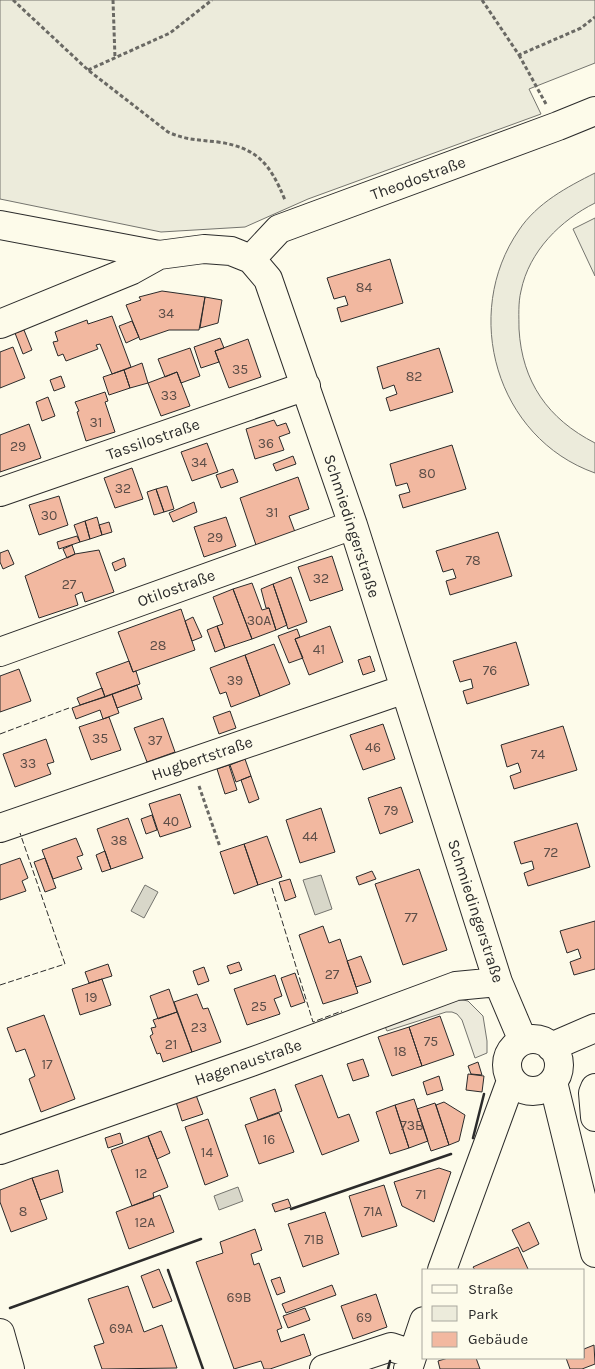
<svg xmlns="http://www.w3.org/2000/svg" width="595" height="1369" font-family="Karla,sans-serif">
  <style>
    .green { fill: #ecebdb; stroke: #74746e }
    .parking { fill: #eceadb; stroke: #74746e }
    .water { fill: #d8d7c9; stroke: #74746e }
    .building { fill: #f2b8a0; stroke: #2b2b2b }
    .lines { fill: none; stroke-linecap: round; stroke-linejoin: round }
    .minor-casing { stroke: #2b2b2b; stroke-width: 30 }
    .path { stroke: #6a6964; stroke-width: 3; stroke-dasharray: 4 2.5; stroke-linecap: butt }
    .minor { stroke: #fdfbea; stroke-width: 28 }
    .fence { stroke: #2b2b2b; stroke-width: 1; stroke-dasharray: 6 2.5; stroke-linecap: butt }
    .wall { stroke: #2b2b2b; stroke-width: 2.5 }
    .labels { text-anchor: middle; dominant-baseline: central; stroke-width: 4; stroke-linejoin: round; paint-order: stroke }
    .number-label { font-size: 14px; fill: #5d4e48 }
    .street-label { font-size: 16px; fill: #2b2b2b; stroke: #fdfbea }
  </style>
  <rect width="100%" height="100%" fill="#fdfbea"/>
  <path class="green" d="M0,0H595V63L529,89L541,114L308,199L245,227L161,232L0,199Z
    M595,173V203C561,220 529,251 521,291C518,303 519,316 519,329C522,382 548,419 595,443V473C496,438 461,314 519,230C537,203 567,187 595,173Z
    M595,218V276L573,229Z"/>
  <path class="parking" d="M453,998L468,1001L483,1016L487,1041V1053L475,1058L462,1020L457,1014L452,1012H446L387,1031L382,1020Z"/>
  <path class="water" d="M321,875L332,909L315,915L303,880Z
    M145,885L158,892L144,918L131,911Z
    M238,1187L243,1201L219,1210L214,1196Z"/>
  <path class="building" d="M390,259L403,303L341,322L337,308L348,305L345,296L334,299L327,278Z
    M162,291L205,297L199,330H169L140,340L126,305L141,300L139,297Z
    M205,297L222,300L218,323L200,328Z
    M112,316L131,367L112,374L100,344L96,345L98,349L66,361L63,354L58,356L53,342L58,341L55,332L87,320L88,324Z
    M132,321L139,337L126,343L119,326Z
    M24,330L32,350L23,354L15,333Z
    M220,338L224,348L215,351L219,362L201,368L194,347Z
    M248,339L261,377L229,388L215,351Z
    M13,347L25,378L0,388V352Z
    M190,348L200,376L181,383L177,372L165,377L158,359Z
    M439,348L453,392L390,411L386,398L397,394L394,385L383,389L377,367Z
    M142,363L148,383L130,388L124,370Z
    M124,370L130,388L109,395L103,377Z
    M177,372L190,406L161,416L148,383Z
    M61,376L65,387L54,391L50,380Z
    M105,392L108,401L105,402L115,432L86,441L77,412L79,411L75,402Z
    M48,397L55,416L42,421L36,402Z
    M274,420L277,426L286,423L290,433L279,437L284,450L255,459L246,429Z
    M29,424L41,458L0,472V435Z
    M207,443L218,472L192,481L181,452Z
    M452,445L466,489L403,508L399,495L410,492L407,483L396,486L390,464Z
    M293,456L296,464L276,471L273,464Z
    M132,468L143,499L115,508L104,478Z
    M233,469L238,482L221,488L216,475Z
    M298,477L309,509L289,516L295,532L256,545L240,498Z
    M167,486L174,509L164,512L156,489Z
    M156,489L164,512L154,515L147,492Z
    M59,496L68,525L39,535L29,505Z
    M194,502L197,512L173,522L169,513Z
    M97,517L102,535L90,539L85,521Z
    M226,517L236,546L204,557L194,527Z
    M85,521L90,539L80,542L74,525Z
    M109,522L112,532L102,535L99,525Z
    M498,532L512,576L450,595L446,581L456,578L453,569L443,572L436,551Z
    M77,536L80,542L59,549L57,542Z
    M72,545L75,554L67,558L63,549Z
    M8,550L14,564L3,569L0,562V553Z
    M99,550L114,592L85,602L82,592L75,595L78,605L39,618L25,576L75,554Z
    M332,556L343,590L310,601L298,567Z
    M124,558L126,566L115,571L112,563Z
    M291,577L307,622L288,629L273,584Z
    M252,583L262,610L269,608L276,630L252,639L233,589Z
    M273,584L287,625L276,630L269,608H266L261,589Z
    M233,589L252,639L225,648L217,626L223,624L213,597Z
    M181,609L195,650L133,672L118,632Z
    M193,617L202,637L192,641L185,621Z
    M217,626L225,648L215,652L207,630Z
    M330,626L343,662L309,675L295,639Z
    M297,629L300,637L295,639L303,658L289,663L278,636Z
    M516,642L529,685L467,704L463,691L473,688L471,679L460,682L453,661Z
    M274,644L290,684L260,696L245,655Z
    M245,655L260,696L231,707L226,692L220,694L210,668Z
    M370,656L375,671L363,675L358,660Z
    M129,661L133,672L136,671L140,684L105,697L96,673Z
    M19,669L31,701L0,712V676Z
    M137,685L142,699L117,708L112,694Z
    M102,688L105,697L80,705L77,698Z
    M112,694L119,713L103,719L100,710L76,719L72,708Z
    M230,711L236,728L219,734L213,717Z
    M109,717L121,750L91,760L79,727Z
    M163,718L175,752L147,762L134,728Z
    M383,724L395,759L363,770L350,735Z
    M563,726L577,770L514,789L510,776L521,772L518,763L507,767L501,745Z
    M46,739L54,762L47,764L51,774L15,787L3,754Z
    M245,759L251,776L236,782L230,765Z
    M229,765L237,790L225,794L217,769Z
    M251,776L259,799L249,803L241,780Z
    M401,787L413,822L380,834L368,798Z
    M180,794L191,827L160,837L149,804Z
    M321,808L335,852L300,863L286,820Z
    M152,815L157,830L146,834L141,819Z
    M128,818L143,858L111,869L97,829Z
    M577,823L590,867L528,886L524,873L534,869L532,861L521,864L514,842Z
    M267,836L282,877L258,885L244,844Z
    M76,838L83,855L77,857L82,869L53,879L42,850Z
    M244,844L258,885L234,894L220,852Z
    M105,851L111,869L102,872L96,855Z
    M20,858L28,878L22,881L26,891L0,900V865Z
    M45,858L56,888L45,892L34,862Z
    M419,869L447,950L403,965L375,884Z
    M372,871L376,879L359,885L356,877Z
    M290,879L296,897L285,901L279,882Z
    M595,921V969L574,975L570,962L581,958L578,949L567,953L560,931Z
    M323,926L329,943L340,939L358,993L323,1004L299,935Z
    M361,956L371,982L356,987L347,961Z
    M239,962L242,970L230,974L227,966Z
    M108,964L112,976L89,983L85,972Z
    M204,967L209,981L198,985L193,971Z
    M295,973L305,1002L291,1007L281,978Z
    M275,975L282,996L274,999L280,1014L247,1025L234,989Z
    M102,979L111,1005L80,1015L72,989Z
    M169,989L177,1012L158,1019L150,996Z
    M197,994L203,1009L208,1008L221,1042L192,1052L174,1002Z
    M177,1012L192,1052L163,1062L160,1053L157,1054L150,1036L153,1034L151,1028L156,1027L153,1020Z
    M44,1015L75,1099L41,1112L29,1079L35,1076L25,1049L16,1052L7,1028Z
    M440,1016L454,1055L422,1066L409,1027Z
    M409,1027L422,1066L392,1076L378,1037Z
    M363,1059L369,1076L353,1081L347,1064Z
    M478,1062L482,1075L471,1074L468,1066Z
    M468,1074L484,1076L482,1092L466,1090Z
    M322,1075L338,1118L349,1114L359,1141L322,1155L295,1085Z
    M439,1076L443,1090L427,1095L423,1082Z
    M275,1089L282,1111L258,1120L250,1098Z
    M196,1095L203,1114L182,1121L176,1102Z
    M414,1099L428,1141L409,1148L395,1105Z
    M444,1102L465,1115L459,1141L449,1145L436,1105Z
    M435,1103L449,1145L431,1151L417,1109Z
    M395,1105L409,1148L390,1154L376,1112Z
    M279,1113L294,1152L259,1164L245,1125Z
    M208,1119L228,1176L205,1185L185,1127Z
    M161,1131L170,1153L157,1159L148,1136Z
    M120,1133L123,1143L108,1148L105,1138Z
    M148,1136L168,1187L153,1193L154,1198L132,1206L111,1150Z
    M439,1168L451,1172L434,1222L402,1206L394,1182Z
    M58,1170L63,1192L40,1200L32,1178Z
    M32,1178L47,1219L11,1232L0,1202V1190Z
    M384,1185L397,1226L362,1237L349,1196Z
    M160,1195L174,1232L129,1249L116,1212Z
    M288,1199L291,1207L275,1212L272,1204Z
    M325,1212L339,1254L303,1267L288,1224Z
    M529,1222L539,1244L523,1252L512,1230Z
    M255,1229L262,1250L251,1254L254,1265L259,1263L282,1328L277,1330L281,1342L304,1334L311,1355L270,1369H264L261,1361L234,1369L196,1262L223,1253L220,1242Z
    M518,1247L528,1269L525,1270H475L473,1267Z
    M159,1269L172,1301L153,1308L141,1276Z
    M280,1277L285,1292L277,1295L271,1280Z
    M332,1285L336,1295L286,1313L282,1304Z
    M128,1286L144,1332L162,1325L177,1368L102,1369L94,1346L104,1343L88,1299Z
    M376,1294L387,1327L353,1339L341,1306Z
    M305,1308L310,1320L288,1328L283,1316Z
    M594,1345L595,1364L582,1369H570L566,1358H584V1349Z
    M448,1358H476L480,1369H440L438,1361Z"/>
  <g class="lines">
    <defs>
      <path id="minor" d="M0,225L159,255L204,249L231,251L251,259L268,279L353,525L498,982L523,1041
        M251,259L279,229L558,126L595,111
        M0,324L132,270L159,255
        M0,492L306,386
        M0,652L353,525
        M0,828L405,689
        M507 1065a26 26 0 1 1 52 0a26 26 0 1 1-52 0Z
        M551,1047L595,1028
        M553,1082L595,1253
        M595,1088L593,1093L595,1117
        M0,1150L251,1062L456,986L498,982
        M442,1270L511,1081
        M0,1333L10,1369
        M324,1369L391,1347L412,1354
        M408,1369L424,1321"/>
    </defs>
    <use href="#minor" class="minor-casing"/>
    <path class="path" d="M13,0L88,70L168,132C185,140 200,140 218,142C258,148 270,164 285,200
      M113,0L115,58
      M482,0L519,55L581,28L595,17
      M519,55L546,104
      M88,70L170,33L212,0
      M199,786L220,847"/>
    <use href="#minor" class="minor"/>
    <path class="fence" d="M0,734L69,708
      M272,888L313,1022L342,1011
      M0,985L65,964L20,833"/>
    <path class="wall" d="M473,1138L484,1094
      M291,1209L451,1154
      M168,1270L203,1369
      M10,1308L201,1239
      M388,1369L390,1361"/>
  </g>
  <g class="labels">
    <g class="number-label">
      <text x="364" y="287">84</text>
      <text x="166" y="313">34</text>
      <text x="240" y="369">35</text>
      <text x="414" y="376">82</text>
      <text x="169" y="395">33</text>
      <text x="96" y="422">31</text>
      <text x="266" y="443">36</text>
      <text x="18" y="446">29</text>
      <text x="199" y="462">34</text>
      <text x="427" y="473">80</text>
      <text x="123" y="488">32</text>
      <text x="272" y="512">31</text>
      <text x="49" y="515">30</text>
      <text x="215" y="537">29</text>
      <text x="473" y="560">78</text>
      <text x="321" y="578">32</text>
      <text x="69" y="584">27</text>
      <text x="259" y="620">30A</text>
      <text x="158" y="645">28</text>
      <text x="319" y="649">41</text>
      <text x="490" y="670">76</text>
      <text x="235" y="680">39</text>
      <text x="100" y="738">35</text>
      <text x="155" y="740">37</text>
      <text x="373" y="747">46</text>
      <text x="538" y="754">74</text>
      <text x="28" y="763">33</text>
      <text x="391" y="810">79</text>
      <text x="171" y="821">40</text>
      <text x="310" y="836">44</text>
      <text x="119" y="840">38</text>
      <text x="551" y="852">72</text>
      <text x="411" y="917">77</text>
      <text x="332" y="974">27</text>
      <text x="91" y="997">19</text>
      <text x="259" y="1006">25</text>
      <text x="199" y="1027">23</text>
      <text x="431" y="1041">75</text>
      <text x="171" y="1044">21</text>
      <text x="400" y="1051">18</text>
      <text x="47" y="1064">17</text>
      <text x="412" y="1125">73B</text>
      <text x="269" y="1139">16</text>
      <text x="207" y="1152">14</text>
      <text x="141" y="1173">12</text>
      <text x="421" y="1194">71</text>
      <text x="23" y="1211">8</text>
      <text x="373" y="1211">71A</text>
      <text x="145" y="1222">12A</text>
      <text x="314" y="1239">71B</text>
      <text x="239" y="1297">69B</text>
      <text x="364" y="1317">69</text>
      <text x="121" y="1328">69A</text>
    </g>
    <g class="street-label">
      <text transform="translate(418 178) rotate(-20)">Theodostraße</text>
      <text transform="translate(153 439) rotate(-19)">Tassilostraße</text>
      <text transform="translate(352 526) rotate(72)">Schmiedingerstraße</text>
      <text transform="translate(176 588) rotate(-20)">Otilostraße</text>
      <text transform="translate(202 758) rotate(-19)">Hugbertstraße</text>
      <text transform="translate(476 911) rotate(72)">Schmiedingerstraße</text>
      <text transform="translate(248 1062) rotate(-19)">Hagenaustraße</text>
    </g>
  </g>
  <rect x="422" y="1269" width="162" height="90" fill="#fdfbea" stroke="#a9a89e"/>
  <rect x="432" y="1285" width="25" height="8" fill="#fdfbea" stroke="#a9a89e"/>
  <text x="468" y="1294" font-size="15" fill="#2b2b2b">Straße</text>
  <rect x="432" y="1306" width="25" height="15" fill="#ecebdb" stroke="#a9a89e"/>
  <text x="468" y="1319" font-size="15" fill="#2b2b2b">Park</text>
  <rect x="432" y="1332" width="25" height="15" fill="#f2b8a0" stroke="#a9a89e"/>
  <text x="468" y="1344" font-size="15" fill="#2b2b2b">Gebäude</text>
</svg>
